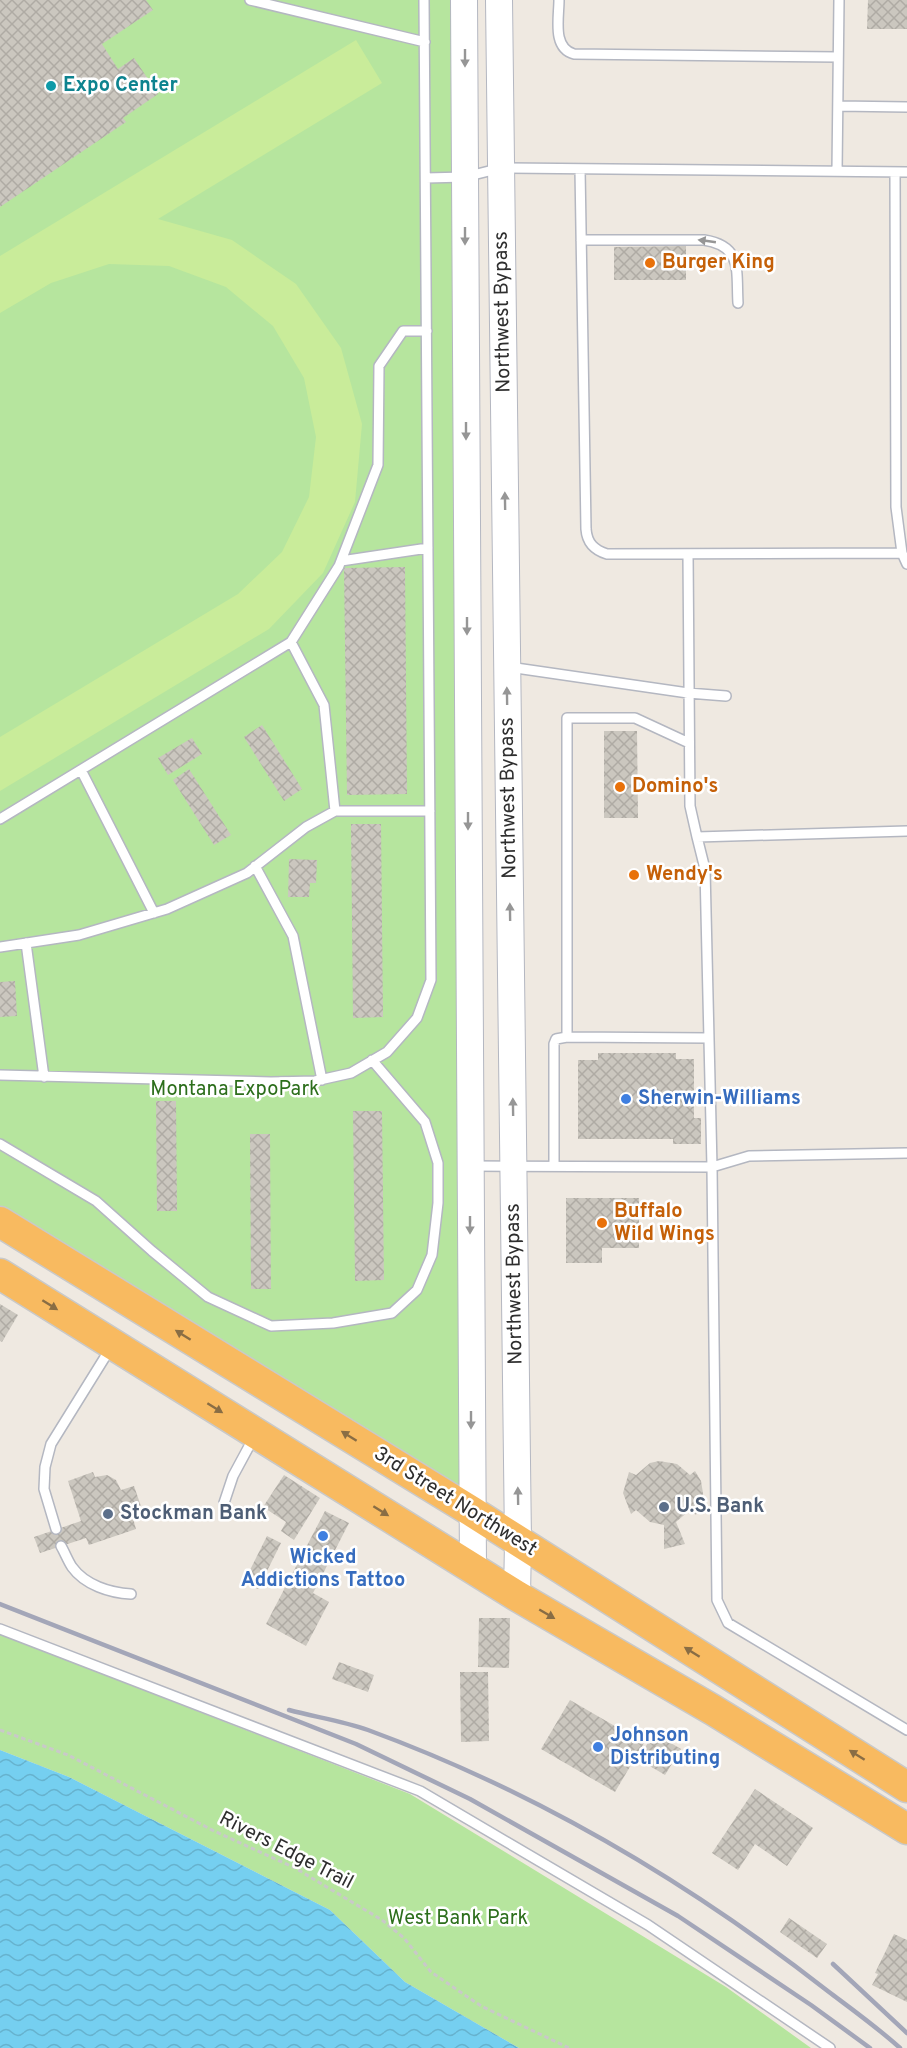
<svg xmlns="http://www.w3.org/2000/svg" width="907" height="2048" font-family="Overpass,sans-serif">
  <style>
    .park { fill: #b6e59e }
    .pitch { fill: #c9ec9a }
    .water { fill: url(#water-waves) }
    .building { fill: url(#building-cross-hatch) }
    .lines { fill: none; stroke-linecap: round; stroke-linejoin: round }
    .service-casing { stroke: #b4b7c1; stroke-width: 12 }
    .secondary-casing { stroke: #b4b7c1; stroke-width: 28 }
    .trunk-casing { stroke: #c9c9c9; stroke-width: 33 }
    .path { stroke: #c9c9c9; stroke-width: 3; stroke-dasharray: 4.5 3; stroke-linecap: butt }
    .service { stroke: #fff; stroke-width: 9 }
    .secondary { stroke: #fff; stroke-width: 26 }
    .trunk { stroke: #f8ba60; stroke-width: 30 }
    .rail { stroke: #a3a6b8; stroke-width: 4.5 }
    .oneway { fill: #969696 }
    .oneway2 { fill: #896d44 }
    .culture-dot { fill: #0f9aa8; stroke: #fff; stroke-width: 2 }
    .food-dot { fill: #e8710a; stroke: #fff; stroke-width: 2 }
    .shop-dot { fill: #3f7fe0; stroke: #fff; stroke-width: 2 }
    .service-dot { fill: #5c6f8a; stroke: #fff; stroke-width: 2 }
    .labels { text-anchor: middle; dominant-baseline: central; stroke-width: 5; stroke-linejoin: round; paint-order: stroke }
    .culture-label { font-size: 20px; font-weight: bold; fill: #0d838f; stroke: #fff; text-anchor: start }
    .food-label { font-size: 20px; font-weight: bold; fill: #c56008; stroke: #fff; text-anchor: start }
    .street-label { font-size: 20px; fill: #2e2e2e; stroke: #fff }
    .park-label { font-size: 20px; fill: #2c6e1b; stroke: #fff }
    .shop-label { font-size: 20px; font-weight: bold; fill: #366cbe; stroke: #fff; text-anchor: start }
    .service-label { font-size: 20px; font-weight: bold; fill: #4e5e75; stroke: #fff; text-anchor: start }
  </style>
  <defs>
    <pattern id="water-waves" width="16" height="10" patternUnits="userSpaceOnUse" patternTransform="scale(1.5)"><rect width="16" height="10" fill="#75cff0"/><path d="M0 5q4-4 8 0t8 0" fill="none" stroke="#66b2ce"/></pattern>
    <pattern id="building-cross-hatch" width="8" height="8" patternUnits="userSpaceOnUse" patternTransform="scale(1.5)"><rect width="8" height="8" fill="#cbc7bf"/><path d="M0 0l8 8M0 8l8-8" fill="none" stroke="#afaba4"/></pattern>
  </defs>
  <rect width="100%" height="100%" fill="#efe9e1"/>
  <path class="park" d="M0,0H464L471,1511L0,1221Z
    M0,1634L410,1794L726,1987L811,2048H519L405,1982L330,1910L69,1777L0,1750Z"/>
  <path class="pitch" d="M356,40L382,83L158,219L232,240L296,284L341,348L362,424L355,502L323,573L269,629L0,791V737L238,594L282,552L309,497L316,437L304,378L273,326L226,287L169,266L109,264L51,283L0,313V256Z"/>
  <path class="water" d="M0,1750L69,1777L330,1910L405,1982L519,2048H0Z"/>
  <path class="building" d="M0,0H146L153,10L102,44L118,69L134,58L158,94L123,118L126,122L0,207Z
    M868,0H907V29H867Z
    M686,246V280H614V247Z
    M405,567L407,794L347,795L344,568Z
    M262,725L302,789L284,801L244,737Z
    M604,731H637L638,818H604Z
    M192,738L202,754L168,775L158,758Z
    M189,769L231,835L214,845L173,780Z
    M351,824H381L383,1017L353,1018Z
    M289,859L317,860L316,883H310L309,897H288Z
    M15,981L17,1016L0,1017V982Z
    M598,1053H676V1059H694V1118H701V1144H673V1139H578V1060H598Z
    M156,1101H176L177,1211H157Z
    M353,1111H382L384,1280L355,1281Z
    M250,1134H270L271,1289H251Z
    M566,1198H639V1248H602V1263H566Z
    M0,1304L18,1315L2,1342L0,1341Z
    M659,1461L677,1464L690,1475L695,1471L701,1481L703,1493L701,1504L696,1515L690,1510L676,1522L685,1544L664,1549V1525L650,1522L636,1510L631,1514L623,1493L629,1472L636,1475L650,1463Z
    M93,1472L95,1477L107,1475L116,1480L121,1490L134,1486L143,1512L132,1515L136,1529L89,1545L86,1538L40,1553L34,1537L81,1521L68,1481Z
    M284,1475L320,1498L294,1540L281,1531L286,1522L263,1507Z
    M325,1511L349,1523L313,1593L329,1602L306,1646L266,1624Z
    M267,1536L281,1543L258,1589L244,1582Z
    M479,1618H510L509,1668L478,1667Z
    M339,1662L374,1675L368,1692L332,1679Z
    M460,1672H488L489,1741L461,1742Z
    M570,1700L644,1743L615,1792L541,1749Z
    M654,1733L681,1749L665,1775L638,1759Z
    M755,1789L813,1828L787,1866L755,1844L738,1870L712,1853Z
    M789,1918L827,1944L817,1958L780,1932Z
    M894,1934L907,1940V2002L872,1985L878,1974L875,1973Z"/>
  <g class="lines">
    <defs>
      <path id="service" d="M250,0L425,42
        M559,0C559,18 552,48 574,54L838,57
        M838,106L907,107
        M580,169L586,529C587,543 594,550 607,554L902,553
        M837,171L839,0
        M895,172L896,507L902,553L907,564
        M426,178L465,177L501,168L907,172
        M581,240H704C743,246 736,271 738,303
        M688,554L690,806L697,837L907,831
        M341,561L428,548
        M291,642L324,705L335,811
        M509,667L688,693L726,696
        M689,743L635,718H567V1037L709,1038
        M81,770L154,913
        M0,819L291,642L339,566L378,465L379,366L403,331H427
        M697,837L705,869L706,912L712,1167L717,1600L728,1623L907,1730
        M255,866L293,936L322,1080
        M26,943L44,1077
        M0,947L79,935L167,909L247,873L306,827L335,811H430
        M0,1075L271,1082L315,1081L351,1073L387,1052L417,1018L431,980L424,0
        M0,1144L96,1201L152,1251L208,1297L271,1326L333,1323L392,1313L417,1290L432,1255L438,1203V1163L425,1122L372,1060
        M472,1166L712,1167L749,1156L907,1153
        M554,1166V1044L556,1039L567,1037
        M224,1503L233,1476L254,1437
        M56,1529L44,1489L45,1467L51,1444L110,1349
        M61,1546C65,1553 68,1561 72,1567C85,1585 110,1593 131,1594
        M0,1629L420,1791L648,1925L830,2048"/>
      <path id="secondary" d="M464,0L473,1569
        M499,0L518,1542L517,1596"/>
      <path id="trunk" d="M0,1222L471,1511L907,1787
        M0,1274L517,1596L713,1710L907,1829"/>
    </defs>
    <use href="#service" class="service-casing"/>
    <use href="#secondary" class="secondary-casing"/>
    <use href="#trunk" class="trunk-casing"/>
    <path class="path" d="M0,1730L68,1755L214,1831L295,1868L382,1920L404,1938L431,1972L481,2006L569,2048"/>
    <use href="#service" class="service"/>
    <use href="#secondary" class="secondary"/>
    <use href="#trunk" class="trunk"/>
    <path class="rail" d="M0,1604L356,1744L470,1799L678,1916L811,2005L870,2048
      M289,1710C315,1717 343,1721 368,1730C534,1791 690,1883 829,1992C853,2010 878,2028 900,2048
      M833,1964L907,2033"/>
  </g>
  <defs><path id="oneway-solid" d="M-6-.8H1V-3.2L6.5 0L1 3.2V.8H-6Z" transform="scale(1.5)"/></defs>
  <g class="oneway">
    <use href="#oneway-solid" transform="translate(465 58) rotate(90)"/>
    <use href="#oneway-solid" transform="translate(465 236) rotate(90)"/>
    <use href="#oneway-solid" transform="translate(707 241) rotate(-172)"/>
    <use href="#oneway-solid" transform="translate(466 431) rotate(90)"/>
    <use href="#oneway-solid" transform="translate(505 501) rotate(-91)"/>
    <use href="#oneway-solid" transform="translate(467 626) rotate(90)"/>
    <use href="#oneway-solid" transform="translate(507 696) rotate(-91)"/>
    <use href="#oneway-solid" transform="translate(468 821) rotate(90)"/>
    <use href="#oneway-solid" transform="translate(510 912) rotate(-91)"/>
    <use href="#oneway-solid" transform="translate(513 1107) rotate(-91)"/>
    <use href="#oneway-solid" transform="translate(470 1225) rotate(90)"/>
    <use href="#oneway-solid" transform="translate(471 1420) rotate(90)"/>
    <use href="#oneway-solid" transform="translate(518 1496) rotate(-91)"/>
  </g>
  <g class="oneway2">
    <use href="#oneway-solid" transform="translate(50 1305) rotate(32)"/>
    <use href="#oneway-solid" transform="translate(183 1335) rotate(-148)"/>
    <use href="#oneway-solid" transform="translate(215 1408) rotate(32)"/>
    <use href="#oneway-solid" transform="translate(349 1436) rotate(-148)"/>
    <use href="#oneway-solid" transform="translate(381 1511) rotate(32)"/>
    <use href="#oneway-solid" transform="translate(547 1614) rotate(30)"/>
    <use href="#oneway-solid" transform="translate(692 1652) rotate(-148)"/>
    <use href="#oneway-solid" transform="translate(857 1755) rotate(-148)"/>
  </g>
  <circle class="culture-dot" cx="51" cy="86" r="6"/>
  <g class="food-dot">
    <circle cx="650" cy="263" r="6"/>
    <circle cx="620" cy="787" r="6"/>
    <circle cx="634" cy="875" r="6"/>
    <circle cx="602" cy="1223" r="6"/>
  </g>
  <g class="shop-dot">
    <circle cx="626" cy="1099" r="6"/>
    <circle cx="323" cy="1536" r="6"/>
    <circle cx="598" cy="1747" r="6"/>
  </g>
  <g class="service-dot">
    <circle cx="664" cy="1507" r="6"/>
    <circle cx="108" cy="1514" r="6"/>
  </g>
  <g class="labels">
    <g class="culture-label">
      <text x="63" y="86">Expo Center</text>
    </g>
    <g class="food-label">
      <text x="662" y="263">Burger King</text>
      <text x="632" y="787">Domino's</text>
      <text x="646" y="875">Wendy's</text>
      <text x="614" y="1212">Buffalo<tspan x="614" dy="23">Wild Wings</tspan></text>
    </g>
    <g class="street-label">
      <text transform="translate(503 312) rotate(-91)">Northwest Bypass</text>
      <text transform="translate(509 798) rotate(-91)">Northwest Bypass</text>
      <text transform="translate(515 1284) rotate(-91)">Northwest Bypass</text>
      <text transform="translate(455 1502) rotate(32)">3rd Street Northwest</text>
      <text transform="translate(286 1851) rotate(27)">Rivers Edge Trail</text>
    </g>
    <g class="park-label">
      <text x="235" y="1090">Montana ExpoPark</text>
      <text x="458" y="1919">West Bank Park</text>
    </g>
    <g class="shop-label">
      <text x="638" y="1099">Sherwin-Williams</text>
      <text x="323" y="1558" text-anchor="middle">Wicked<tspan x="323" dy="23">Addictions Tattoo</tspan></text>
      <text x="610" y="1736">Johnson<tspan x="610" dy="23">Distributing</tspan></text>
    </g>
    <g class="service-label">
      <text x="676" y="1507">U.S. Bank</text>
      <text x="120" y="1514">Stockman Bank</text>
    </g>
  </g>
</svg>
